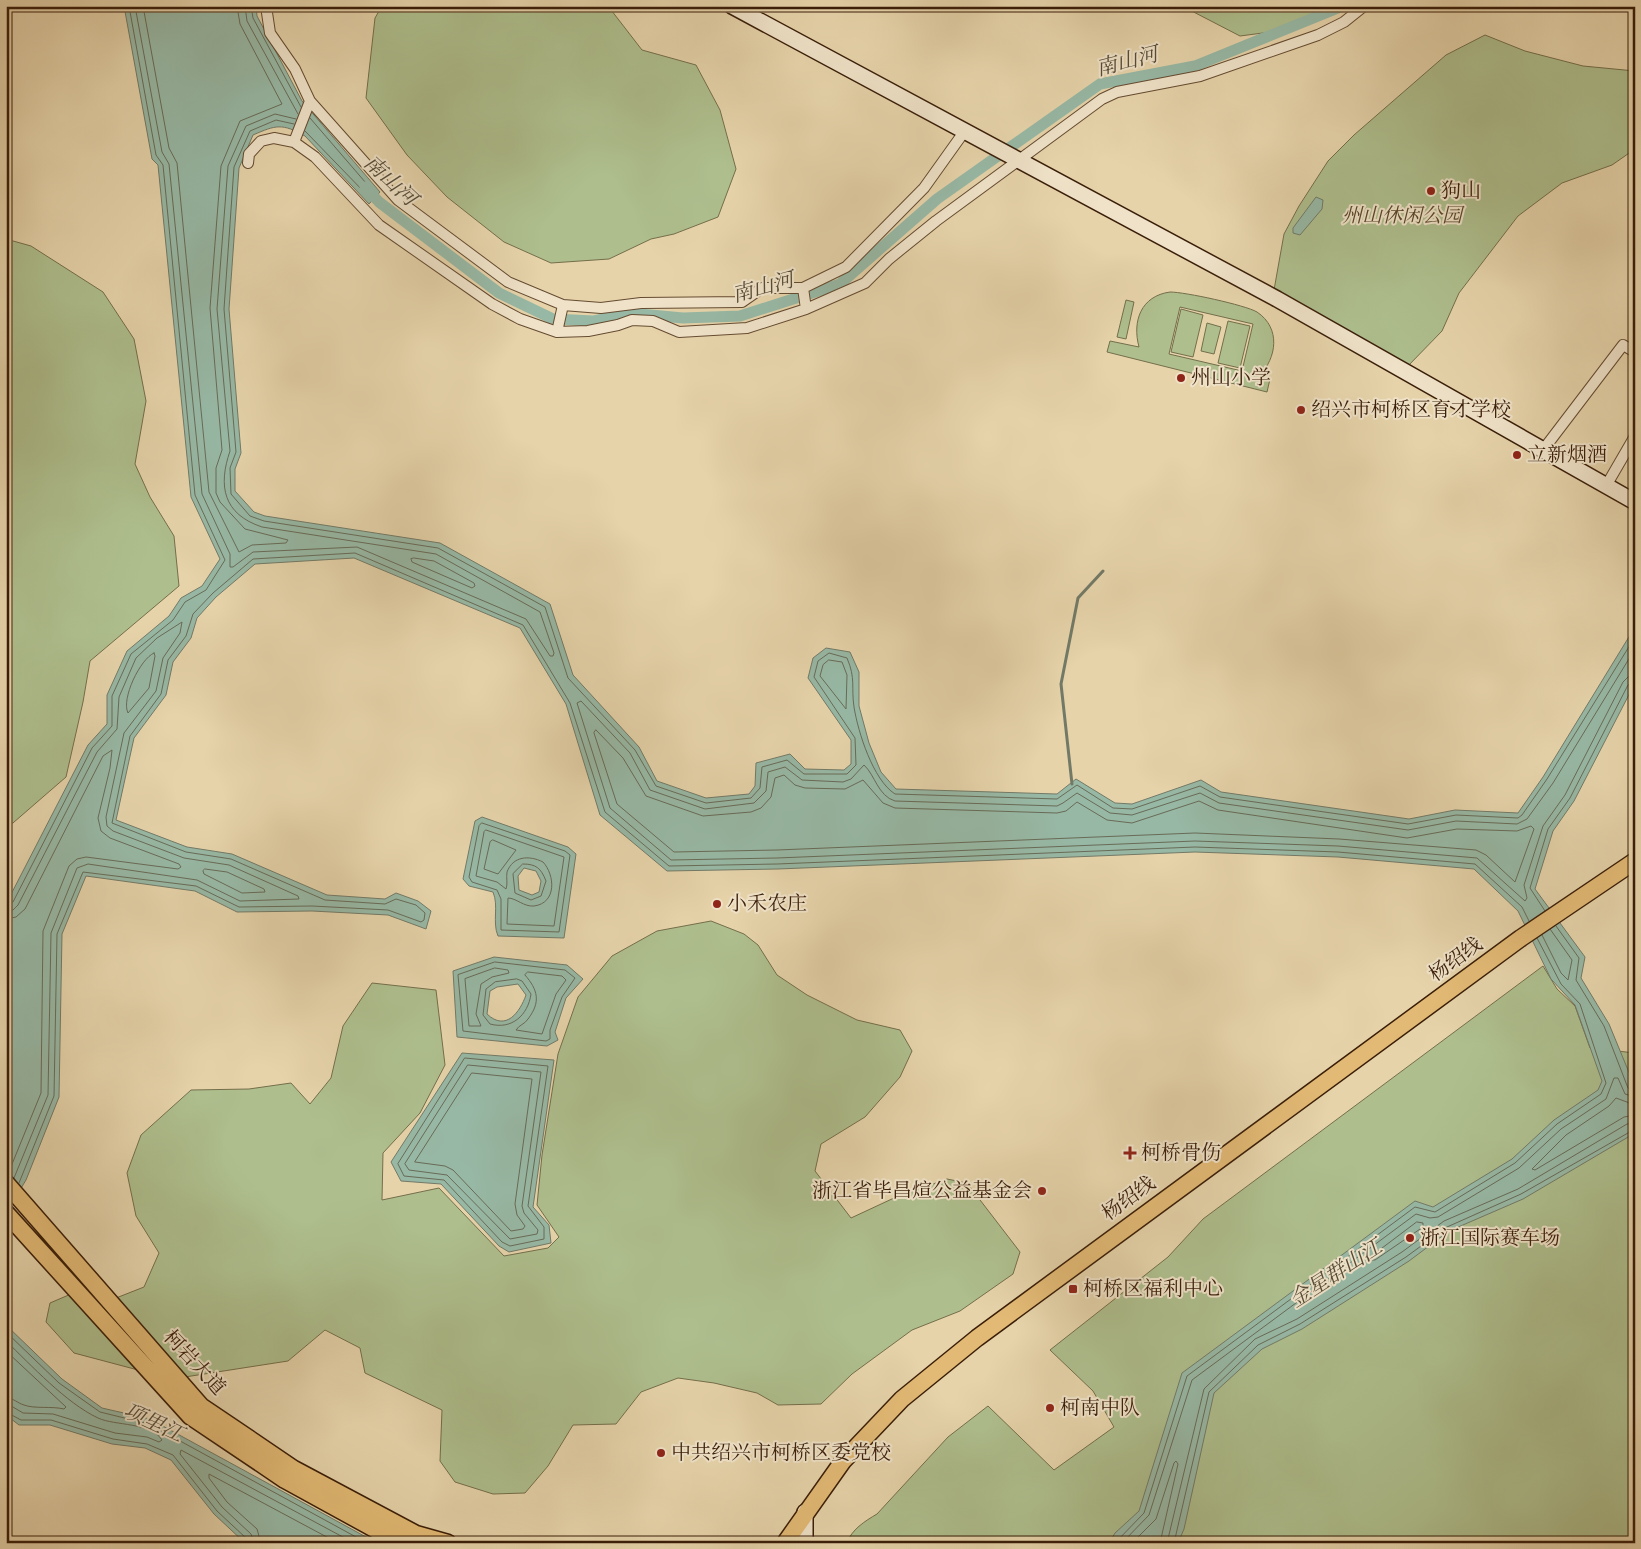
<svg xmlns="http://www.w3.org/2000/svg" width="1641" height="1549" font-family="'Libre Bodoni','Noto Serif SC',serif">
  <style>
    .green { fill: #aebe8d; stroke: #746e4b; fill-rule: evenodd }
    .water { fill: #97b8a5; stroke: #727a67; fill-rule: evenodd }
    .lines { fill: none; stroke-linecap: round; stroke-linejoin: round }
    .shore { stroke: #686b57; stroke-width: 1 }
    .stream { stroke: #727a67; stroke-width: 3 }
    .canal { stroke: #97b8a5; stroke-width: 11 }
    .street-casing { stroke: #654b31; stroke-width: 12 }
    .secondary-casing { stroke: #3a1e09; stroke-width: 18 }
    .primary-casing { stroke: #3a1e09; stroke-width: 19 }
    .street { stroke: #efe2c8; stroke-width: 10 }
    .secondary { stroke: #efe2c8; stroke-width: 15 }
    .primary { stroke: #e3ba75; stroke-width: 16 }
    .poi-dot { fill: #8f2418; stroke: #efe2c8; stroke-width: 2 }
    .labels { text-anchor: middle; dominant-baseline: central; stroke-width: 4; stroke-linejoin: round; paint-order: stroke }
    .poi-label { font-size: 20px; fill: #3a1e09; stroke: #efe2c8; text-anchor: start }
    .park-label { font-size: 20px; font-style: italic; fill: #57462a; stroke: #efe2c8 }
    .street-label { font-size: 20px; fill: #3a1e09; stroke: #efe2c8 }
    .water-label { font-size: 21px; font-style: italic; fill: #564c38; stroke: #efe2c8 }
  </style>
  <rect width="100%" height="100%" fill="#e6d3aa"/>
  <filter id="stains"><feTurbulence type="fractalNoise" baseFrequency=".004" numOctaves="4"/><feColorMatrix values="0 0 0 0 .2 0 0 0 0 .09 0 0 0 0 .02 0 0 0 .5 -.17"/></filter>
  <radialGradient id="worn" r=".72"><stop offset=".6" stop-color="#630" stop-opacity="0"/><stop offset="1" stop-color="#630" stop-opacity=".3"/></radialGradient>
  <path class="green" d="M382,6H608L642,50L696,65L720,110L736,169L718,217L674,234L651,239L609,259L551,263L504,242L447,197L407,155L366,98L375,18Z
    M1182,6H1321L1293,29L1240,36Z
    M1485,35L1525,51L1583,66L1635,71V149L1612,165L1562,183L1518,216L1459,293L1442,331L1407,367L1274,290L1284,234L1299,206L1328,161L1354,135L1446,55Z
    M6,239L31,246L103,292L134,339L146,401L135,464L150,497L174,536L179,586L90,661L83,702L66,777L6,829Z
    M1170,292C1185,292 1245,305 1257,312C1281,328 1277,358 1259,376L1270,379L1267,392L1107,352L1110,341L1139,347C1132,321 1141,296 1170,292ZM1180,307L1253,324L1242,371L1169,354Z
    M1126,300L1134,302L1126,339L1117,337Z
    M1181,309L1203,315L1193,357L1171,352Z
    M1228,321L1250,326L1240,368L1218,363Z
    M1207,323L1221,327L1214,354L1201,351Z
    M711,921L744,934L758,945L777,975L807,995L857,1020L900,1030L912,1051L900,1077L865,1117L821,1144L815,1171L851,1218L894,1198L947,1179L967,1183L1020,1252L1013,1274L960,1311L912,1330L852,1374L821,1404L778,1405L757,1393L714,1383L678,1378L641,1392L616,1424L573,1425L548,1466L525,1493L493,1494L455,1482L440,1461L442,1410L365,1373L360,1348L325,1330L288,1361L172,1379L74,1353L46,1322L50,1303L71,1294L111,1300L144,1287L159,1253L136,1216L127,1173L141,1135L191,1090L249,1089L291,1083L310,1104L331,1078L343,1026L372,983L436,990L445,1065L420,1113L383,1153L382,1200L439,1188L504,1256L548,1248L559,1237L537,1205L542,1155L558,1054L578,997L612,956L657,931Z
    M1543,966L1557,989L1575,1006L1590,1048L1635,1053V1543H847C851,1530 865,1521 877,1514L948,1437L988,1406L1054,1470L1114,1427L1093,1391L1050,1350L1168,1257L1203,1219Z"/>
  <path class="water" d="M124,6H256L257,16L302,101L380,192L369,204L305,136C282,123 276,125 253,135L239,168L229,309L241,453L235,469V491L254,512L265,516L440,543L550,604L573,675L639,747L657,781L706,798L749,794L755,786L756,763L790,754L805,769L844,770L851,764V740L808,678L813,658L826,648L850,652L859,672V706L869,743L881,772L896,789L1057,794L1076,779L1115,803L1132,804L1201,780L1221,792L1409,819L1455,810L1518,813L1543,777L1635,627V683L1574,801L1553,831L1535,889L1585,957L1581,978L1609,1024L1635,1087V1133L1523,1199L1449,1231L1409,1261L1302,1329L1262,1349L1214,1393L1184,1529L1178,1543H1109L1115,1533L1139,1511L1182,1373L1415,1201L1433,1207L1512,1159L1554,1120L1598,1090L1602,1081L1575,1005L1551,979L1518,911L1474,869L1338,857L1195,852L778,869L667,871L600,815L566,704L520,628L354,558L255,564L216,597L197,618L191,638L173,662L166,695L134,738L116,820L187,847L232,854L327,895L385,899L396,893L418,901L431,911L426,929L388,915L312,911L237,912L195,891L86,876L62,934L59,1097L26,1180L6,1213V904L88,745L107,724V695L127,651L169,616L181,598L202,586L220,559L191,497L158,165L152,159Z
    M1316,197L1323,200L1322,209L1300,235L1293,233V228Z
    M482,817L568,847L576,854L564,938L498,936C492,922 499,906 493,892L469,886L463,879L475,821ZM524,868L536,871L541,881L539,892L532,895L519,890L518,876Z
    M494,957L567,965L583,979L566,998L555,1032L558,1040L547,1046L457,1037L453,971ZM518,984L526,995C520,1012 506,1032 487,1014L490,991L497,987Z
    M462,1053L554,1060L533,1207L549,1225L551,1243L509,1252L499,1246L441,1184L401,1181L391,1162Z
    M6,1325L62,1379L102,1408L150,1419L377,1543H245L214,1514L171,1460L145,1448L112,1444L50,1425H19L6,1415Z"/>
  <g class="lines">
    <path class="shore" d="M135,6L162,152L169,164L202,494L230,554V567H233L253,552L357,547L526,619L550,656H553L554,653L540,612L436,554L262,527C223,514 218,486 230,451L217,309L228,166L246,126L275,114L296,119
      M143,6L169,148L177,163L209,492L239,552L252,545L286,543L288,540L245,529L220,502L216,493V468L222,450L210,308L221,166L240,121L282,104L240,24L237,6
      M245,6L247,21L298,114
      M251,6L253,18L301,107
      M294,124L276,120L250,131L234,167L224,309L236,452L230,468L231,494L250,516L264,521L438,548L545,607L568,678L635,750L656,786L706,803L751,798L760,788L762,767L787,760L804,774H847L856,765L855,738L814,677L818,661L829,653L847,658C856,679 851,687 854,707C858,732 873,780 895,794L1057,799L1077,785L1113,808L1132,809L1200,786L1220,797L1408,824L1456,815L1518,818L1522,815L1547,779L1635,637
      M305,131L367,195H370L372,190L310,118
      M414,558L434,561L474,583L475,586L472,588L412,562L411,559Z
      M1635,649L1553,783L1527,819L1517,824L1456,821L1408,830L1219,803L1200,793L1132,815L1110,813L1077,793L1063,803L1057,806L895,801C878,796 875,775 864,765L851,779L843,782L802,780L785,767L768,772L766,791L754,803L705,809L650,790L630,753L581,701L577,703L610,808L671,860L777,858L1195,841L1338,846L1477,858L1525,901L1527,898L1524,885L1543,826L1565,795L1623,682L1628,677L1635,675
      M154,653L155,656L149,688L128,713C121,699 140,659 154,653Z
      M829,660L842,662L847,675L846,709L820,676L823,665Z
      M596,730L623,758L646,796L703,816L751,812L761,808L771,797L775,778L784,775L795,785L805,788L845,789L863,780L883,803L895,808L1057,813L1066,811L1077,802L1107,820L1132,823L1199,801L1218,810L1407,838L1457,829L1517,831L1531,826L1534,829L1515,882L1486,855L1476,850L1339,839L1195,833L777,850L674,852L617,804L594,733Z
      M482,823L565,851L570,855L559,932L501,930V899L497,890L472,882L469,877L479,826Z
      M486,830L564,857L554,926L507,924L508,898C516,898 524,907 534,906C557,903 555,875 543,862C529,855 513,856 507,872C506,878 508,884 506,889L497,882L476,876L484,832Z
      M493,840L516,850L498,874L484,869L490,842Z
      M523,864C536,864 541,868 546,881L541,896L531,900L515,893L513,874Z
      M205,869L227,872L264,889L265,892L242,893L204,874L203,871Z
      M6,905L13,902L92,748L112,726V696L131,654L173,620L185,602L206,590L225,560L195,495L163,165L156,155L129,6
      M6,911L13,910L18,905L97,752L117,729L119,697L136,658L157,638L182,622L180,633L163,658L156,691L124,733L106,817L107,826L113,831L184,858L229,865L298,896L299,899L240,901L197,880L88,864L77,868L51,933L48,1095L14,1178
      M1545,911L1530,888L1548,829L1570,798L1628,685L1635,682
      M6,919L16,917L25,909L103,756L112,750L110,768L98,818L101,831L110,838L179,864L181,867L178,869L86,857L77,859L69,866L43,931L41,1093L8,1174
      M1556,926L1579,958L1576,980L1604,1026L1628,1088L1635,1091
      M1542,935L1561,973L1568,980L1572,960L1550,929
      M495,962L565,970L575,978L562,997L550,1030V1039L546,1041L463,1031L458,975Z
      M495,968L508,970L509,973L492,977L481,984L476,1014L481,1026H469L465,979Z
      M528,972L562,976L566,980L556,994L542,1034L516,1030C519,1025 525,1024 528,1019C541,1002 538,990 525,975Z
      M517,979L522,981L531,994C528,1015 512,1030 490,1024L483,1015L486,989L495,982Z
      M465,1058L548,1066L528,1206L544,1227V1239L510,1246L502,1242L444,1180L404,1176L398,1164Z
      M468,1065L541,1072L522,1206L524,1213L538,1230L537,1234L510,1239L447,1175L409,1170L405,1164Z
      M472,1073L532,1079L515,1204L517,1215L525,1226L523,1229L511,1231L453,1170L445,1166L415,1162Z
      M1635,1105L1616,1098L1609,1106L1566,1135L1532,1169L1535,1170L1624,1117L1635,1115
      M19,1183L54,1096L57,934L83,872L196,886L239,907L312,906L388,910L421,922L424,920L425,913L416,905L396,899L385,904L325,900L231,859L186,852L112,823L130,736L161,694L168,660L186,636L193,614L213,593L253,559L355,553L523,625L570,703L605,812L669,866L777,864L1195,847L1338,852L1475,864L1522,907L1529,921
      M1417,1222L1423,1223V1227L1375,1260H1372V1256Z
      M6,1332L59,1383L100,1412L149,1424L367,1543
      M6,1341C31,1365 66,1403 98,1418C115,1426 151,1422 162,1440L159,1442L147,1437L115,1433L53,1414L23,1413L13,1407L6,1405
      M6,1351L66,1407L64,1409C52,1406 34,1409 24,1405C17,1403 14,1398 6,1398
      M6,1412L21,1420H51L113,1439L147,1444L173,1455L217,1511L246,1538L247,1543
      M254,1543L251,1534L222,1507L180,1454L181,1450L354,1543
      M261,1543L257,1529L227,1502L209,1478V1474L338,1543
      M1115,1543L1144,1513L1187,1376L1415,1207L1435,1212L1515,1163L1557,1124L1601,1094L1606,1083L1580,1004L1561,984L1537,938
      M1122,1543L1149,1515L1192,1380L1416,1214L1430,1218L1438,1217L1519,1168L1561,1129L1606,1099L1614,1078H1618L1625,1094L1635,1097
      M1132,1543L1156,1519L1174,1463L1176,1461L1178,1464L1160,1543
      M1167,1543L1204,1389L1255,1339L1297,1319L1402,1252L1444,1221L1518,1189L1627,1124L1635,1123
      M1174,1543L1209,1392L1258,1345L1300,1324L1406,1257L1447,1227L1521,1194L1635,1129"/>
    <path class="stream" d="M1072,784L1061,684L1078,598L1103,571"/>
    <path class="canal" d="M365,187L379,202L499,293L553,319L593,321L629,313L683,318L740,316L840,284L937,199L1100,84L1195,66L1343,6"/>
    <defs>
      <path id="street" d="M266,6L270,33L295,69L310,101L398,200L508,282L563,305L601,308L641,303L742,302L762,288H803L846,267L924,188L964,132
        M294,142L310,101
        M248,163L249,154L261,141L274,138L294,142L315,157L379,225L492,304L520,319L557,332L588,331L618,325L632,320L653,321L679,332L747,328L806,309L865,283L889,259L936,221L1102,99L1117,92L1200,76L1318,35L1344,22L1364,6
        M803,288L806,309
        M557,332L563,305
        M1543,450L1623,345L1635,352
        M1606,486L1635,436"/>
      <path id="secondary" d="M732,6L1277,299L1635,502
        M805,1543V1512"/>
      <path id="primary" d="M6,1183L201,1406L294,1469L416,1534L448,1543
        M6,1213L190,1416L285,1480L400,1543
        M785,1543L843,1461L902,1399L977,1338L1521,938L1635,861"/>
    </defs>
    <use href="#street" class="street-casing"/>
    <use href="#secondary" class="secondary-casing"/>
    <use href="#primary" class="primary-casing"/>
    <use href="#street" class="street"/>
    <use href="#secondary" class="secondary"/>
    <use href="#primary" class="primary"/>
  </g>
  <g class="poi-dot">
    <circle cx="1431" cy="191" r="5"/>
    <circle cx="1181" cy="378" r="5"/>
    <circle cx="1301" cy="410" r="5"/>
    <circle cx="1517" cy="455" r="5"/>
    <circle cx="717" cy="904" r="5"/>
    <path d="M1127.5 1145.5h5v5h5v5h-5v5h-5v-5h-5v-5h5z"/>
    <circle cx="1042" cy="1191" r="5"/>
    <circle cx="1410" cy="1238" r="5"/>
    <rect x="1068" y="1284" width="10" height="10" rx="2.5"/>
    <circle cx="1050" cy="1408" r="5"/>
    <circle cx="661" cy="1453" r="5"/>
  </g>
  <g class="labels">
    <g class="poi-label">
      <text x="1441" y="191">狗山</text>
      <text x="1191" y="378">州山小学</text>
      <text x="1311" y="410">绍兴市柯桥区育才学校</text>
      <text x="1527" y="455">立新烟酒</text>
      <text x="727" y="904">小禾农庄</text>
      <text x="1141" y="1153">柯桥骨伤</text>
      <text x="1032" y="1191" text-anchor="end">浙江省毕昌煊公益基金会</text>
      <text x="1420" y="1238">浙江国际赛车场</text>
      <text x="1083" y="1289">柯桥区福利中心</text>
      <text x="1060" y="1408">柯南中队</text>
      <text x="671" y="1453">中共绍兴市柯桥区委党校</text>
    </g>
    <g class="park-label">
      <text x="1402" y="216">州山休闲公园</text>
    </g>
    <g class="street-label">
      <text transform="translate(1456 960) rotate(-36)">杨绍线</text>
      <text transform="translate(1129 1199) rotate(-36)">杨绍线</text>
      <text transform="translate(194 1363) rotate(47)">柯岩大道</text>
    </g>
    <g class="water-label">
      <text transform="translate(1127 62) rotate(-14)">南山河</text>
      <text transform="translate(390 181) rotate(43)">南山河</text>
      <text transform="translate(763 288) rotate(-15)">南山河</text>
      <text transform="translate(1336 1274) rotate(-33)">金星群山江</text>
      <text transform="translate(153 1423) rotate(25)">项里江</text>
    </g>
  </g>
  <rect width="1641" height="1549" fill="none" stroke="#e6d3aa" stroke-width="25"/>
  <rect x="8" y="8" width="1626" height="1534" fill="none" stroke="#3a1e09" stroke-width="2.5"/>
  <rect x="12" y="12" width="1616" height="1524" fill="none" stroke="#3a1e09"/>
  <rect width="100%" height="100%" filter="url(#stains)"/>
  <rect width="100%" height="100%" fill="url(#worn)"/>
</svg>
